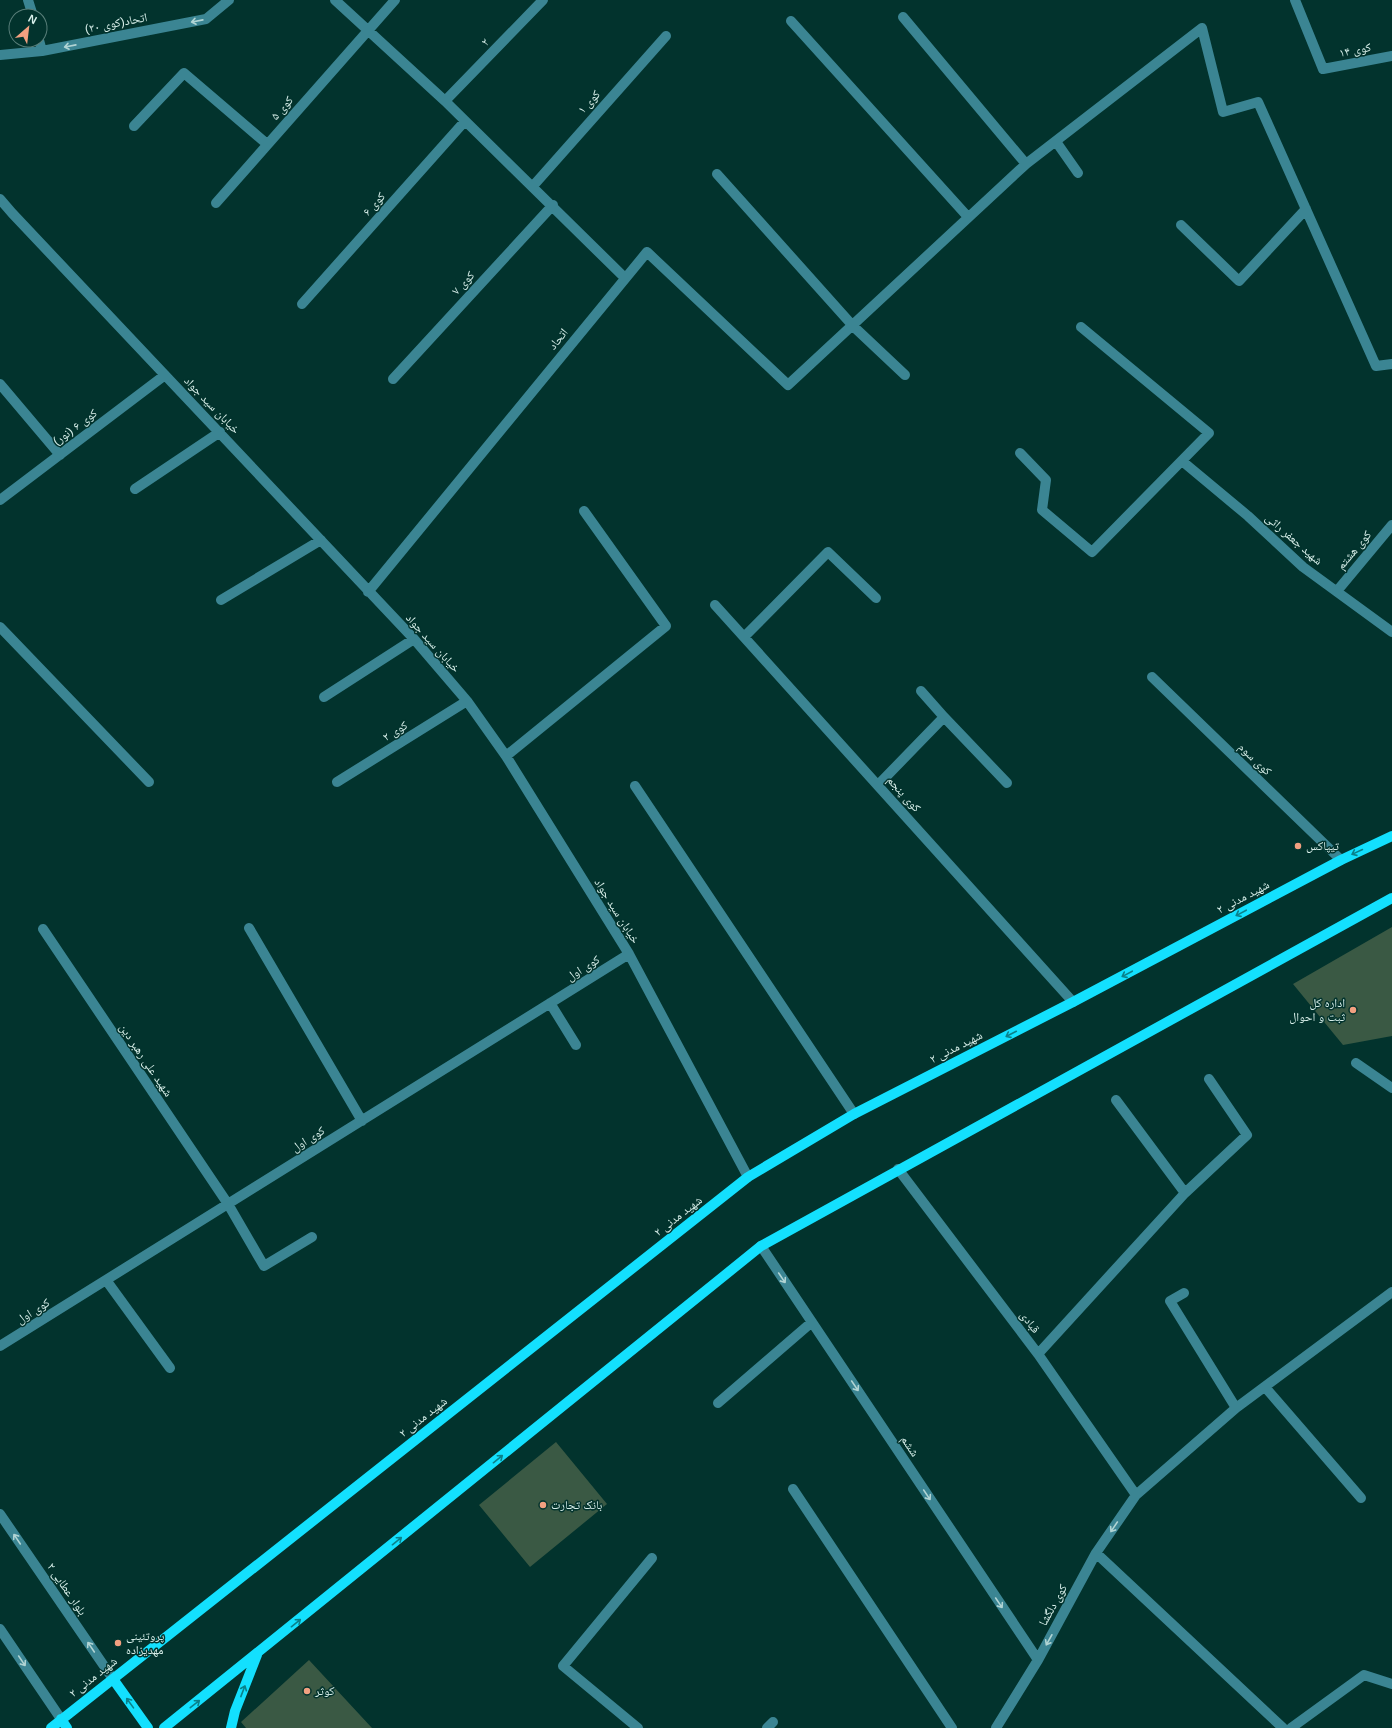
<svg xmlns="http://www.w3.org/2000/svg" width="1392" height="1728" font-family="Helvetica,'Noto Naskh Arabic',sans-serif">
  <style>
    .building { fill: #3a5944 }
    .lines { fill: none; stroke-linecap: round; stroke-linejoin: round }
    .minor { stroke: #3b8593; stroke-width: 10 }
    .major { stroke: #13e0fe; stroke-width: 10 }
    .oneway { stroke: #b1d4d4 }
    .oneway2 { stroke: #0a818b }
    .poi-dot { fill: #f2a080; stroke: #02332d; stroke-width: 1.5 }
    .labels { text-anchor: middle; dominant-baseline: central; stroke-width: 3; stroke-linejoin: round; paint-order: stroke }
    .street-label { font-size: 12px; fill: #d8efea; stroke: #02332d }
    .poi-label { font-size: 12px; fill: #d8efea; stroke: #02332d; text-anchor: start }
  </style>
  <rect width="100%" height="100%" fill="#02332d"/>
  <path class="building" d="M1392,927V1036L1343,1045L1293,984Z
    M556,1442L607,1504L530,1567L479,1505Z
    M309,1660L372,1728H246L241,1722Z"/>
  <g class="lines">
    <path class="minor" d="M28,0L33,16
      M335,0L445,101L625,278
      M1295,0L1323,69L1392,56
      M903,17L1026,164
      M791,21L968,217
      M39,40L42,51
      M0,55L42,51L206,19L229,0
      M445,101L543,0
      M134,126L184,73L267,144
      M1057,143L1078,173
      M717,174L853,326L905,375
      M533,186L666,36
      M0,199L12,213L414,639L467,701L506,756L629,954L748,1177
      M216,203L395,0
      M1181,225L1239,281L1306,209
      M302,304L465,121
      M393,379L553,205
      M0,384L60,455
      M1020,453L1046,480L1042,510L1092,552L1209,433L1081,327
      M1182,461L1248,516L1303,567L1392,632
      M135,489L220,432
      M0,500L165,375
      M1337,591L1392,525
      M368,592L647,252L788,385L1026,164L1202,28L1223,112L1258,102L1376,366L1392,364
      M221,600L321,540
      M715,605L1073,1002
      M0,627L149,782
      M744,637L828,552L876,598
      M1152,677L1341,860
      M921,691L944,717L1007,783
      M324,697L414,639
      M506,756L666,626L584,511
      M337,782L467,701
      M878,785L944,717
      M635,786L854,1114
      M249,928L362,1121
      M43,929L228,1204L264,1266L312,1237
      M550,1003L576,1045
      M1356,1063L1392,1088
      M1116,1100L1185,1193
      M898,1169L1038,1354L1136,1495
      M761,1246L1038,1660
      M106,1280L170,1368
      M1184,1293L1170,1301L1236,1408
      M0,1346L629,954
      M1038,1354L1185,1193L1247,1135L1209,1079
      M1265,1387L1361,1498
      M718,1403L812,1322
      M793,1489L952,1728
      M0,1514L113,1679
      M1096,1553L1283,1728
      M0,1629L61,1719
      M638,1728L563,1666L652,1558
      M767,1728L773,1722
      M996,1728L1038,1660L1096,1553L1136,1495L1236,1408L1392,1292
      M1291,1728L1364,1675L1392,1684"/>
    <path class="major" d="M113,1679L148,1728
      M61,1719L67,1728
      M51,1728L748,1177L854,1114L1073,1002L1341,860L1392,836
      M164,1728L761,1246L1392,898
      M231,1728L235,1711L257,1655"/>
  </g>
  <defs><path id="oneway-shaft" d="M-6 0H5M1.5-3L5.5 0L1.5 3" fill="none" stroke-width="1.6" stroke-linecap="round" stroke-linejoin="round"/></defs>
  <g class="oneway">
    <use href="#oneway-shaft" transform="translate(197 21) rotate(169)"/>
    <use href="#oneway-shaft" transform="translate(70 46) rotate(169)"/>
    <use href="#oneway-shaft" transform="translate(782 1278) rotate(56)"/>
    <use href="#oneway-shaft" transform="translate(855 1386) rotate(56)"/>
    <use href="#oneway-shaft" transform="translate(927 1495) rotate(56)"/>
    <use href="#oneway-shaft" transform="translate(1114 1527) rotate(124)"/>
    <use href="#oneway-shaft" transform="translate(17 1539) rotate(-124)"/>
    <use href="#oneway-shaft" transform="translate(999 1603) rotate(56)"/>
    <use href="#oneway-shaft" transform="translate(1049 1640) rotate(119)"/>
    <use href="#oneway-shaft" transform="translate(91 1647) rotate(-124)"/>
    <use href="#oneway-shaft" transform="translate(22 1661) rotate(56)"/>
  </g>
  <g class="oneway2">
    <use href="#oneway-shaft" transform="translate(1357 852) rotate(155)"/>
    <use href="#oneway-shaft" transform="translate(1241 913) rotate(152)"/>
    <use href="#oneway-shaft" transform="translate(1127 974) rotate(152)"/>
    <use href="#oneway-shaft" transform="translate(1011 1034) rotate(153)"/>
    <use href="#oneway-shaft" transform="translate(498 1459) rotate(-39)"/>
    <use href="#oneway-shaft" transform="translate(397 1541) rotate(-39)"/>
    <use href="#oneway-shaft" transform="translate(296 1623) rotate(-39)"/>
    <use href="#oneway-shaft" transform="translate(243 1691) rotate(-69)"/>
    <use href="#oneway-shaft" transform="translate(130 1703) rotate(-126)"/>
    <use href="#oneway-shaft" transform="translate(195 1704) rotate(-38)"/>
  </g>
  <g class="poi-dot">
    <circle cx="1298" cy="846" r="4"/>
    <circle cx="1353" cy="1010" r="4"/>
    <circle cx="543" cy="1505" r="4"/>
    <circle cx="118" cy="1643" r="4"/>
    <circle cx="307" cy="1691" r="4"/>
  </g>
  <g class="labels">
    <g class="street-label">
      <text transform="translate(116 23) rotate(-11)">اتحاد(کوی ۲۰)</text>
      <text transform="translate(485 42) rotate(-46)">۲</text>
      <text transform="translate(1355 50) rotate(-11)">کوی ۱۴</text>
      <text transform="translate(589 102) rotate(-48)">کوی ۱</text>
      <text transform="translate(282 108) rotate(-49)">کوی ۵</text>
      <text transform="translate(374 204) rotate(-48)">کوی ۶</text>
      <text transform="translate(463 283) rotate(-47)">کوی ۷</text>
      <text transform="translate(558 339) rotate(-51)">اتحاد</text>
      <text transform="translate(212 405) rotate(46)">خیابان سید جواد</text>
      <text transform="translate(75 427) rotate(-37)">کوی ۶ (نور)</text>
      <text transform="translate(1294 539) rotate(41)">شهید جعفر راثی</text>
      <text transform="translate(1354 550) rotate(-50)">کوی هشتم</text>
      <text transform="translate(433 643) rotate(48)">خیابان سید جواد</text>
      <text transform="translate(395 731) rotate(-32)">کوی ۲</text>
      <text transform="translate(1255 759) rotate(44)">کوی سوم</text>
      <text transform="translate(904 794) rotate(48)">کوی پنجم</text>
      <text transform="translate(1243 897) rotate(-28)">شهید مدنی ۲</text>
      <text transform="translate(617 911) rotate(58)">خیابان سید جواد</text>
      <text transform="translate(583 968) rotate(-32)">کوی اول</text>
      <text transform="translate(956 1047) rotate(-27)">شهید مدنی ۲</text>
      <text transform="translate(146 1060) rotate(56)">شهید علی رهبر دین</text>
      <text transform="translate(308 1139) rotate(-32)">کوی اول</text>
      <text transform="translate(678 1216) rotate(-38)">شهید مدنی ۲</text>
      <text transform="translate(33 1311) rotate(-32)">کوی اول</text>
      <text transform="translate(1030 1322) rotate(53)">قبادی</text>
      <text transform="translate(423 1417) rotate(-38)">شهید مدنی ۲</text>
      <text transform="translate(910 1446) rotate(56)">ششم</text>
      <text transform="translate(67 1589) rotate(56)">بلوار عطایی ۲</text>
      <text transform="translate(1053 1605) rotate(-61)">کوی دلگشا</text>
      <text transform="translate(93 1677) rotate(-38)">شهید مدنی ۲</text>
    </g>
    <g class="poi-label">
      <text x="1306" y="846">تیپاکس</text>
      <text x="1345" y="1003" text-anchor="end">اداره کل<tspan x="1345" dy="14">ثبت و احوال</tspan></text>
      <text x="551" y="1505">بانک تجارت</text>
      <text x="126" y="1636">پروتئينی<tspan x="126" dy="14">مهديزاده</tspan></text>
      <text x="315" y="1691">کوثر</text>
    </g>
  </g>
  <g transform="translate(28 28) rotate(28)"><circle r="19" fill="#02332d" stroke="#587e79"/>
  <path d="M0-3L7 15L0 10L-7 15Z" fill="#f2a080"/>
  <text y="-6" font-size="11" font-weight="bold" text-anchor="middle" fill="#d8efea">N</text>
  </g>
</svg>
